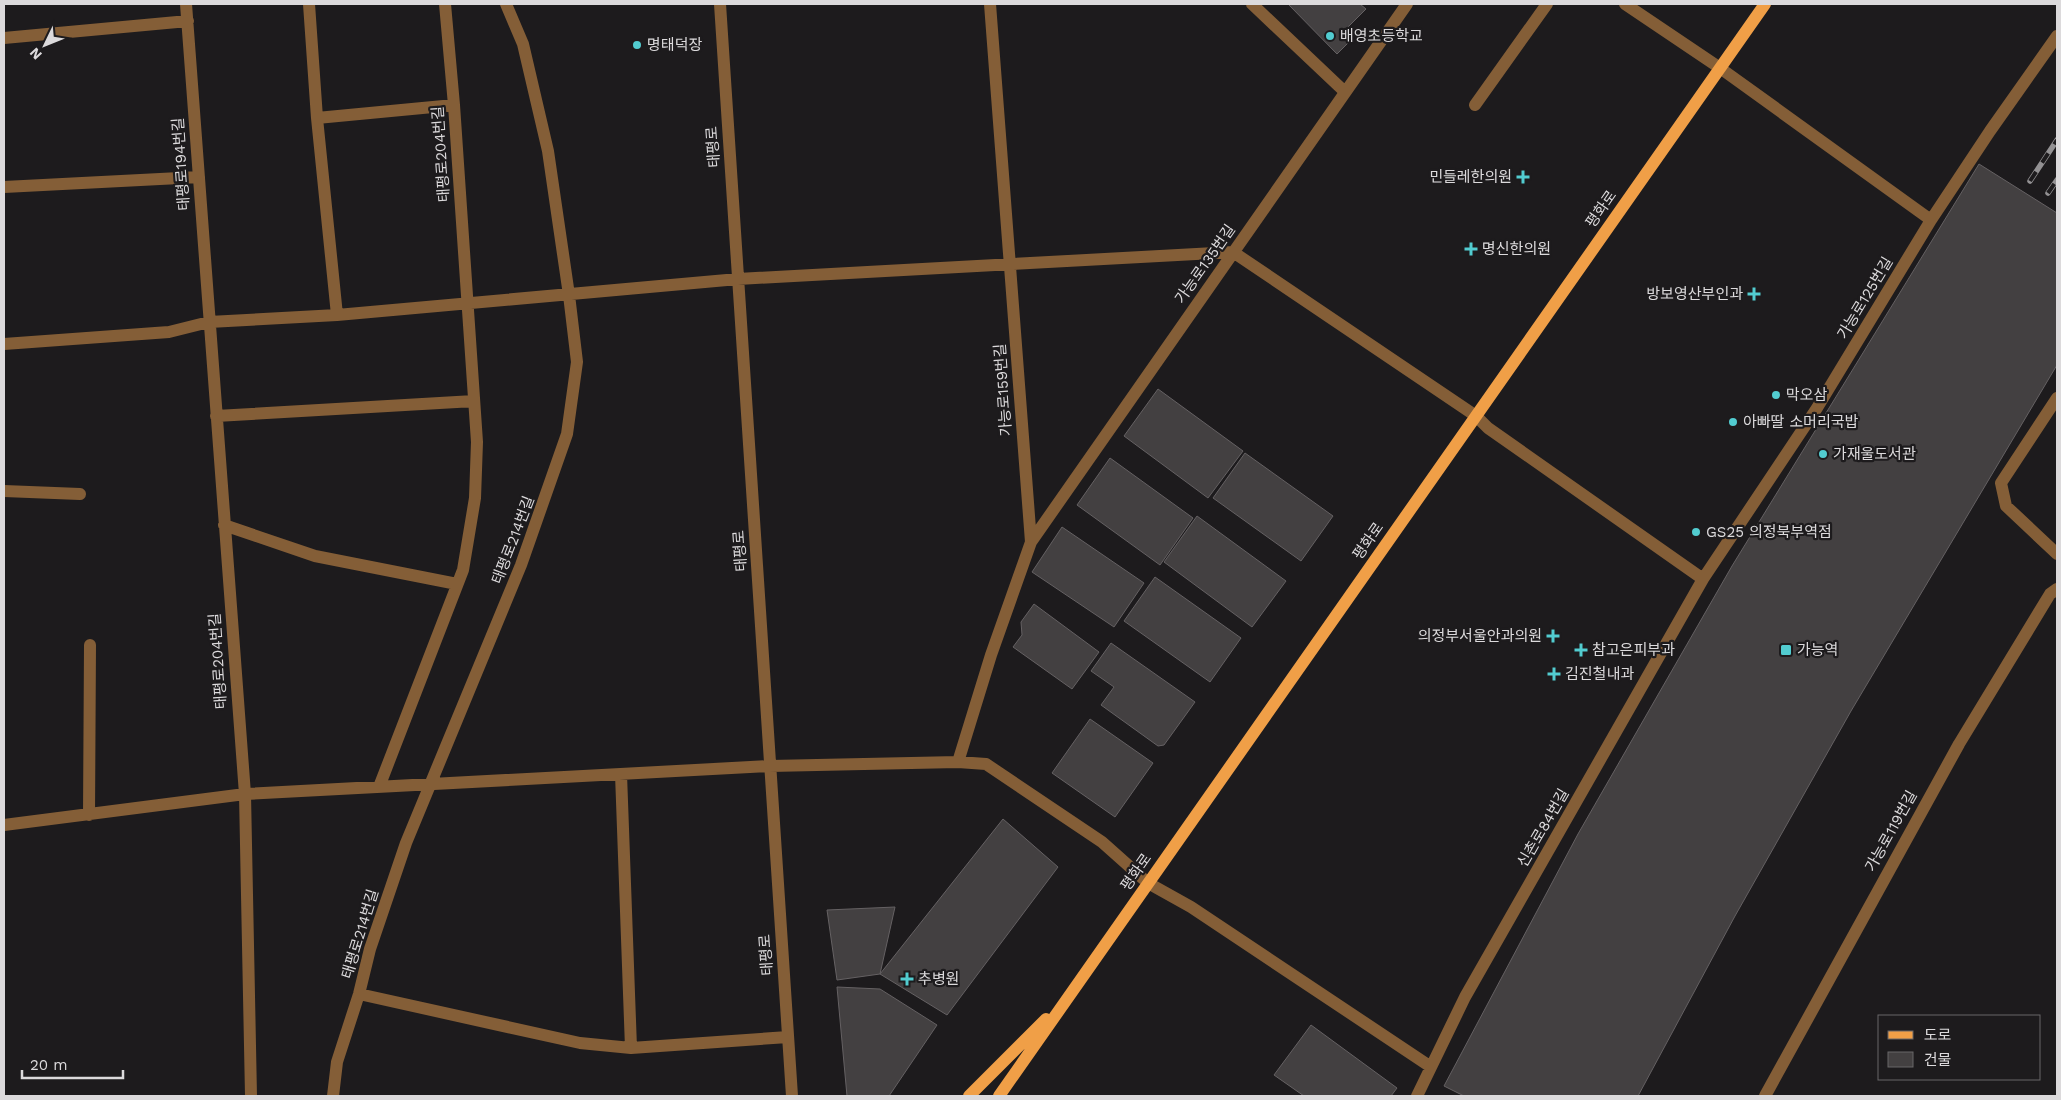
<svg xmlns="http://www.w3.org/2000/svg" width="2061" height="1100" font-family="'Work Sans','Noto Sans KR',sans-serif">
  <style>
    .building { fill: #434041; stroke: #656163 }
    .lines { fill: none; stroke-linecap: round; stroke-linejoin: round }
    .minor { stroke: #845e37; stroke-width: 12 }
    .major { stroke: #f09f47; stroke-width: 12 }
    .rail-casing { stroke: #939193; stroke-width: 5.5 }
    .rail { stroke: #1d1b1d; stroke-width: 4; stroke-dasharray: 11; stroke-linecap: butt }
    .poi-dot { fill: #52ccd0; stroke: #1d1b1d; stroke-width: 2 }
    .labels { text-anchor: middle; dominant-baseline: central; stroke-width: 4.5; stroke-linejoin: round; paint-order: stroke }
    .poi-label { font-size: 15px; fill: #dcdadc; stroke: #1d1b1d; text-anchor: start }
    .street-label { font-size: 15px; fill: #dcdadc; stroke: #1d1b1d }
  </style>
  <rect width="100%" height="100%" fill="#1d1b1d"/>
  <path class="building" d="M1288,4H1360L1366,9L1342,33L1350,41L1337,54Z
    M1979,164L2057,213V365L1851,711L1735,916L1638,1096H1464L1444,1086L1578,834L1732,566Z
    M1158,389L1243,451L1208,498L1124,436Z
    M1245,453L1333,516L1301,561L1213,498Z
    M1110,458L1193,518L1160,565L1077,505Z
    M1197,516L1286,581L1252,627L1164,562Z
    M1062,527L1144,583L1114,627L1032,572Z
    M1155,577L1241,638L1210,682L1124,621Z
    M1034,604L1099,652L1072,689L1013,647L1022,635L1021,622Z
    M1111,643L1195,702L1164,745L1158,746L1101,705L1114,687L1091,671Z
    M1090,719L1153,763L1115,817L1052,773Z
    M1003,819L1058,867L947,1015L880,974Z
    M895,907L880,974L837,980L827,910Z
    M837,987L880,989L937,1025L889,1096H847Z
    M1311,1025L1397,1088L1391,1096H1304L1274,1075Z"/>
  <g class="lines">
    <path class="minor" d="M186,4L245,794L251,1096
      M309,4L317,118L337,315
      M720,4L792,1096
      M1252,4L1345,92
      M1625,4L1720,68L1931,220
      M4,38L188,21
      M1475,105L1547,4
      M317,118L454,105
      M4,187L199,177
      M4,344L169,332L209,322L337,315L738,279L1233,252L1476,416L1488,428L1703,579
      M2057,398L2001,483L2006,506L2057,554
      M216,416L474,401
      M4,491L80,494
      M224,525L315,556L457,584
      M1031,542L1407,4
      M958,762L991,655L1031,542L990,4
      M621,774L631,1048
      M379,787L463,570L475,498L477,442L454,105L445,4
      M89,815L90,645
      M4,825L245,794L770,766L958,762L986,764L1102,842L1148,883L1191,907L1431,1067
      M359,994L580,1043L631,1048L788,1037
      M333,1096L337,1062L359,994L370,949L406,843L521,565L567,434L577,362L569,295L548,151L523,44L506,4
      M1417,1096L1465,997L1703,579L1817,408L1931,220L1990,131L2057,36
      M1765,1096L1959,744L2050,594L2057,589"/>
    <path class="major" d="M969,1096L1046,1019
      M999,1096L1765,4"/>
    <defs>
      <path id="rail" d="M2030,181L2057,140
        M2048,193L2057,180"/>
    </defs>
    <use href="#rail" class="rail-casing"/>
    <use href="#rail" class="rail"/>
  </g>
  <g class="poi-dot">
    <circle cx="1330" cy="36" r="5"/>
    <circle cx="637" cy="45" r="5"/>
    <path d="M1520.5 169.5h5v5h5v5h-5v5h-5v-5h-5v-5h5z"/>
    <path d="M1468.5 241.5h5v5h5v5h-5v5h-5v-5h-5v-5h5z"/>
    <path d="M1751.5 286.5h5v5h5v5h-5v5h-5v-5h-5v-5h5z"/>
    <circle cx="1776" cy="395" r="5"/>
    <circle cx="1733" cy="422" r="5"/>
    <circle cx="1823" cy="454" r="5"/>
    <circle cx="1696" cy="532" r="5"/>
    <path d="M1550.5 628.5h5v5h5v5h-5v5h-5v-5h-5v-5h5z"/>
    <path d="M1578.5 642.5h5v5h5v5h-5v5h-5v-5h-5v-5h5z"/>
    <rect x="1780" y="644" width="12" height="12" rx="2.5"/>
    <path d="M1551.5 666.5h5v5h5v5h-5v5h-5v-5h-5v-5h5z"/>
    <path d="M904.5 971.5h5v5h5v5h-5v5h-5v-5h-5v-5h5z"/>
  </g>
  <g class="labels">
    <g class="poi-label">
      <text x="1340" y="36">배영초등학교</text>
      <text x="647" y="45">명태덕장</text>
      <text x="1512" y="177" text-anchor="end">민들레한의원</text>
      <text x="1482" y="249">명신한의원</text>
      <text x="1743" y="294" text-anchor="end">방보영산부인과</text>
      <text x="1786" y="395">막오삼</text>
      <text x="1743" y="422">아빠딸 소머리국밥</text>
      <text x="1833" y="454">가재울도서관</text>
      <text x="1706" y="532">GS25 의정북부역점</text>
      <text x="1542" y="636" text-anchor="end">의정부서울안과의원</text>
      <text x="1592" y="650">참고은피부과</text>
      <text x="1797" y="650">가능역</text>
      <text x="1565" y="674">김진철내과</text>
      <text x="918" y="979">추병원</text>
    </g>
    <g class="street-label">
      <text transform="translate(713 147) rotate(-94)">태평로</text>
      <text transform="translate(441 154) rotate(-94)">태평로204번길</text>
      <text transform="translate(181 164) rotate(-94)">태평로194번길</text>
      <text transform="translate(1601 209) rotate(-55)">평화로</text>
      <text transform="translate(1205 264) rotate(-55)">가능로135번길</text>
      <text transform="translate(1865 298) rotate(-59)">가능로125번길</text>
      <text transform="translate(1003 390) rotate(-94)">가능로159번길</text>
      <text transform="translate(513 540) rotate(-69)">태평로214번길</text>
      <text transform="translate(1368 541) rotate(-55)">평화로</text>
      <text transform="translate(740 551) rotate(-94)">태평로</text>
      <text transform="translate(218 661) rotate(-94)">태평로204번길</text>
      <text transform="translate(1543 828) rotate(-60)">신촌로84번길</text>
      <text transform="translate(1891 831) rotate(-61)">가능로119번길</text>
      <text transform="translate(1136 872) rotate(-55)">평화로</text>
      <text transform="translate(360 934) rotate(-73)">태평로214번길</text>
      <text transform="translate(766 955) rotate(-94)">태평로</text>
    </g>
  </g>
  <rect width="2061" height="1100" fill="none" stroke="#dcdadc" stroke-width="10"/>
  <rect x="1878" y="1015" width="162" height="65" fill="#1d1b1d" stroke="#696769"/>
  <rect x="1888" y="1031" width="25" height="8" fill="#f09f47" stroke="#696769"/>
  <text x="1924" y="1040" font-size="15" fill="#dcdadc">도로</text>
  <rect x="1888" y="1052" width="25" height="15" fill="#434041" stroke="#696769"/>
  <text x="1924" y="1065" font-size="15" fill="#dcdadc">건물</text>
  <g transform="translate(45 45) rotate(227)" stroke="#1d1b1d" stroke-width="4" paint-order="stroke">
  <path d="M0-4L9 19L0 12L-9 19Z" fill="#dcdadc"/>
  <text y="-8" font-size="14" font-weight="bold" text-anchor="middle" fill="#dcdadc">N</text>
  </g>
  <path d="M22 1070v8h101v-8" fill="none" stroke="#dcdadc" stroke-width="2.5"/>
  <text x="30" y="1070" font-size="15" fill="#dcdadc" stroke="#1d1b1d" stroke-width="4" paint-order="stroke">20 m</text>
</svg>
